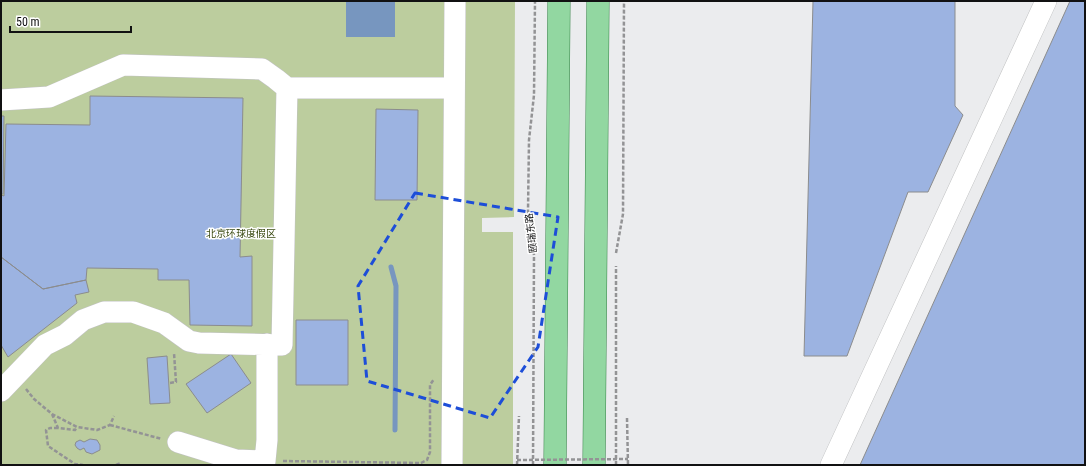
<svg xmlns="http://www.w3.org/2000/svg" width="1086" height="466" font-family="'Roboto Condensed','Noto Sans SC',sans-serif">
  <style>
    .green { fill: #bccd9e }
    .water { fill: #7796bf }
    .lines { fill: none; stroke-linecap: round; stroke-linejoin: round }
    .stream { stroke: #7796bf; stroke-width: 5 }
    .building { fill: #9cb3e1; stroke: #8b8c8d }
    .minor-casing { stroke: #c1c2c3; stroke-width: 22 }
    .major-casing { stroke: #358046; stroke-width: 23 }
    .path { stroke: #939395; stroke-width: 2.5; stroke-dasharray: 4 2; stroke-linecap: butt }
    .minor { stroke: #fff; stroke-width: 21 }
    .major { stroke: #92d7a1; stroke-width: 22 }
    .path-bridge { stroke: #939395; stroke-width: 2.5; stroke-dasharray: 4 2; stroke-linecap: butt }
    .marked { fill: none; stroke: #1d4ed8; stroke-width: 3; stroke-dasharray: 8 5; stroke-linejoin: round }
    .labels { text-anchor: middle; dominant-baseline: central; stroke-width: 3; stroke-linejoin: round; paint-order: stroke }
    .park-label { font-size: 10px; fill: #3b4b13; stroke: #fff }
    .street-label { font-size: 10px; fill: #111112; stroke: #fff }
  </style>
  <rect width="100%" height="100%" fill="#ebecee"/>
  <path class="green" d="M1,1H515L514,217L482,218V232H513V465H1Z"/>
  <path class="water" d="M346,1H395V37H346Z"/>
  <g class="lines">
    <path class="stream" d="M391,267L396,286L395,430"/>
  </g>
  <path class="building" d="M813,1H955V106L963,115L928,192H908L847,356H804Z
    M1070,1H1085V465H860Z
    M90,96L243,98L240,257L252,256V326L190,325L189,280H158V269L87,268L86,280L43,289L1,257V195L4,196L6,124L90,125Z
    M376,109L418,110L417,200H375Z
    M1,116H4L3,194H1Z
    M1,257L43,289L86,280L89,292L75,295L77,303L8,357L1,345Z
    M296,320H348V385H296Z
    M231,354L251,383L207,413L186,384Z
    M167,356L170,403L150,404L147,358Z
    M90,439L97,440L100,445V450L92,454L86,452L84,448L80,450L77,448L75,445L76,442L80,440L84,442Z"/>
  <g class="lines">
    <defs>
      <path id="minor" d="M1,100L49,97L123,65L262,69L276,79L287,88H454
        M1,391L45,345L65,335L83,320L104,312H133L164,323L189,341L199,343L282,345L287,88
        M178,442L236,460L265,461
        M263,465L265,461L267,440V344
        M452,465L455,1
        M831,465L1046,1"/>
      <path id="major" d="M555,465L559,1
        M594,465L598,1"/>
    </defs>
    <use href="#minor" class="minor-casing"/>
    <use href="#major" class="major-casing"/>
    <path class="path" d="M616,253L623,214L624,1
      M170,383L176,382L174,353
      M26,389L34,399L52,414L77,427L97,430L110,425L114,416
      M52,414L58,428L75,430L77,427
      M627,418L628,465
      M110,425L162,439
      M58,428H50L46,430L48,446L75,464L83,465
      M283,461L421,463L427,460L430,452V385L434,379
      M116,465L121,463
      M517,465L519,416
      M533,465L534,255L528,211L529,140L534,95L535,1
      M616,465V266"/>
    <use href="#minor" class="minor"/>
    <use href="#major" class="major"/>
    <path class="path-bridge" d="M517,460L628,459"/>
  </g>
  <path class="marked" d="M415,193L558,217L538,347L490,418L367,381L358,286Z"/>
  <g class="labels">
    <g class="park-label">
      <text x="241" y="233">北京环球度假区</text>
    </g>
    <g class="street-label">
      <text transform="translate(531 233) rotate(-97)">颐瑞东路</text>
    </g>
  </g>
  <rect width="1086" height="466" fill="none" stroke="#111112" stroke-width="4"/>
  <path d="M10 26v6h121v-6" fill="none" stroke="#111112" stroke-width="2"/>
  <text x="16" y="26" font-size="12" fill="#111112" stroke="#ffffff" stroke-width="3" paint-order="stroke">50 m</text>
</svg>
